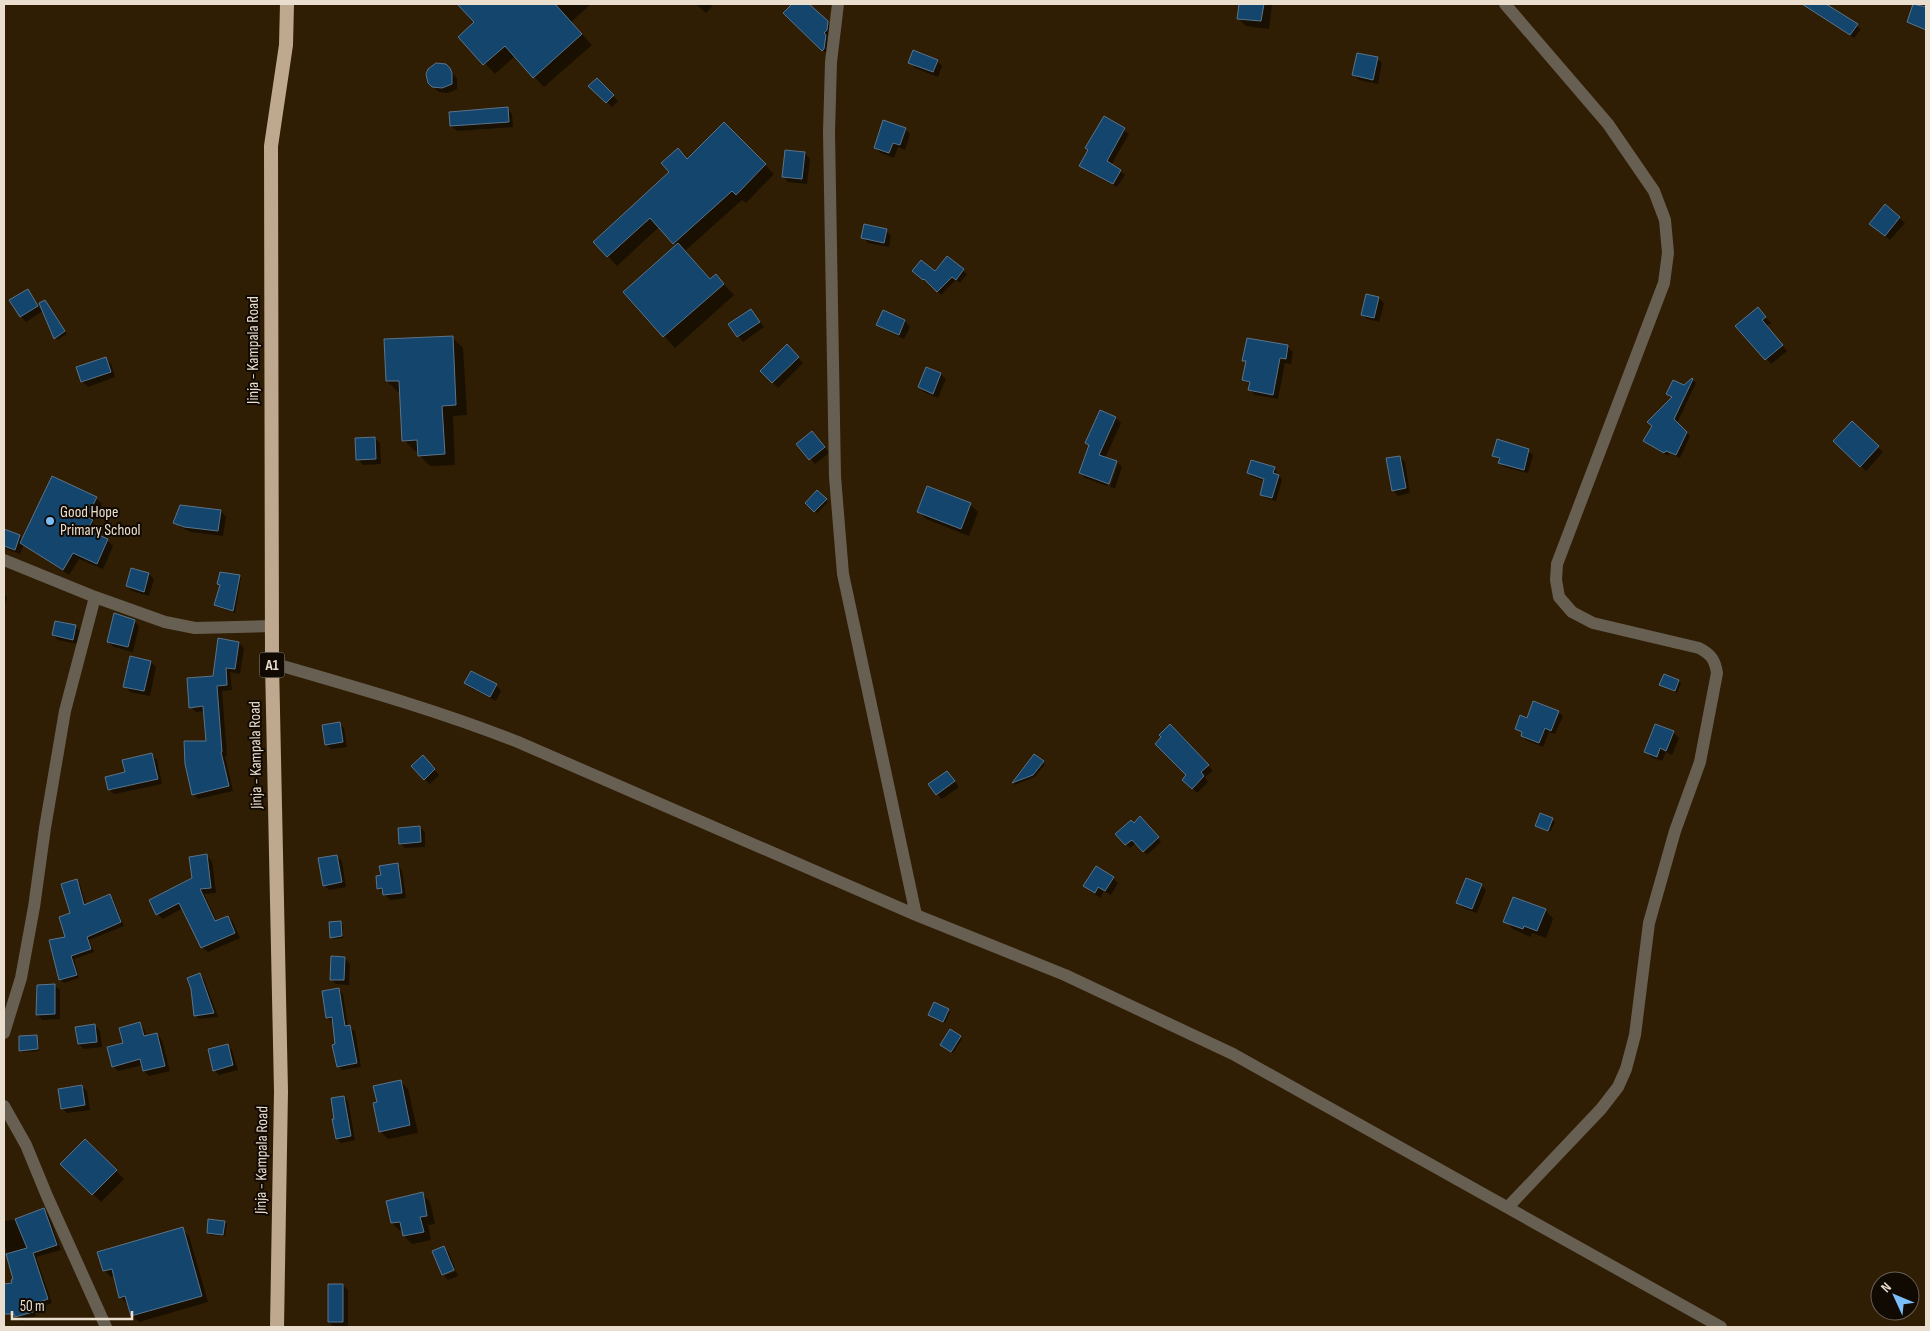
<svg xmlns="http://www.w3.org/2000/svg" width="1930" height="1331" font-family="'Sofia Sans Condensed',sans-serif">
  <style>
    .shadow { fill: #0007 }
    .building { fill: #14456c; stroke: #5a748c }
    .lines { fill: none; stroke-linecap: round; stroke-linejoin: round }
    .minor { stroke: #685f53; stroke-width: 12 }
    .trunk { stroke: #bea98e; stroke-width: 14 }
    .poi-dot { fill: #7cbef9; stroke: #110a02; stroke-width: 2 }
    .labels { text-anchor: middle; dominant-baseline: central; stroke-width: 4; stroke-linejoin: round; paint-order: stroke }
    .shield { fill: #110a02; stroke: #a99e92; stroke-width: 1 }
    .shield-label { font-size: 15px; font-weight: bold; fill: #eadecf }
    .street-label { font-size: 16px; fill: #eadecf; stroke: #110a02 }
    .poi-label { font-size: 16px; fill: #eadecf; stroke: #110a02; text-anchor: start }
  </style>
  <rect width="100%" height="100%" fill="#2f1e03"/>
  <path class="shadow" d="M459,4H591L571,22L592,45L544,87L515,56L495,74L460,37L475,22Z
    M696,4H714L706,13Z
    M794,4H808L835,31L831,58L785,13Z
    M1240,4H1272L1269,29L1246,26L1238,18Z
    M1815,4H1824L1861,29L1854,38L1816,13L1812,9Z
    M1915,4L1926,9V31L1908,21Z
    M1377,58L1382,63L1378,84L1359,80L1354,75Z
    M937,61L942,66L938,77L915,68L910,62Z
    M451,71L457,79V89L448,93L439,92L429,83Z
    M597,79L618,101L612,107L590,86Z
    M507,108L512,114L513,127L457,131L451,126Z
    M1104,117L1129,134L1111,165L1125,175L1117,187L1085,170L1081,166Z
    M724,124L774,174L746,203L742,200L685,251L711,280L716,276L734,295L675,348L624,292L677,246L659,227L617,266L595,242L688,160Z
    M905,129L910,134L905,150L898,147L894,158L881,153L875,148Z
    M805,153L810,159L807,184L788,182L783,176Z
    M1885,206L1905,223L1890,240L1876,229Z
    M886,230L891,236L889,247L868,243L863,237Z
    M947,258L967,274L960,283L956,280L941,295L928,281L927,282L917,274L935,273Z
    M27,290L41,310L47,304L67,334L57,340L43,311L26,322L21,317L11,301Z
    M1379,298L1384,303L1379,322L1367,319L1362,314Z
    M751,310L764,327L743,342L730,325Z
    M884,312L905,321L910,327L904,339L883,329L878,324Z
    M1763,314L1771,323L1766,326L1787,351L1771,364L1737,326Z
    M452,337L463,348L467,415L453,416L455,465L430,466L419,455V451H415L404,440L401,392H398L387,381Z
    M787,346L803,363L778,388L762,371Z
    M1287,346L1293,352L1291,364L1285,363L1278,399L1255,395L1250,389L1251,385L1243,380L1247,363L1244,360Z
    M106,359L111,364L115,377L88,387L82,381Z
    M941,374L946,379L938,398L924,392L919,387Z
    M1692,379L1696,383L1677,423L1690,436L1680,458L1669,453L1668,456L1644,441L1673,398L1667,394L1684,387Z
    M1100,411L1116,418L1121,423L1105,458L1118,463H1115L1107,486L1085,478L1080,473L1089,446L1086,443Z
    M1852,422L1883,452L1866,471L1835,441Z
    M375,438L380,443L381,464L363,465L358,459Z
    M817,438L829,453L815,464L798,444Z
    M1528,451L1533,455L1528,473L1504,467L1500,463V461L1494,456Z
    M1400,457L1405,462L1410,493L1398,496L1393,490Z
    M1118,463L1122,467L1115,488L1110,487Z
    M1274,468L1282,480L1276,501L1265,498L1261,494L1265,481L1252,477L1248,473Z
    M817,491L828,502L817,513L806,503Z
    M96,498L102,504L93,523L98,528L94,534L107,540L113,546L103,569L79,559L69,575L24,544L20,554L4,548V530L20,536L23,540Z
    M970,504L978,512L969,536L926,519L918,511Z
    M221,511L226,517L223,536L191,532L180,527L175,522Z
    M149,574L154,579L149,596L132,591L127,586Z
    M239,576L241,578L235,613L218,607L215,605L221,586Z
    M4,594L7,598L4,607Z
    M134,621L139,626L133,652L114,647L108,642Z
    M75,626L81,632L78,644L58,640L53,635Z
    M239,643L244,648L240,674L230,672L232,690L222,691L227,756H225L233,791L198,799L193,794L207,742L205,711L196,712L191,707Z
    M131,658L151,662L156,667L150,696L130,692L125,686Z
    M1679,681L1681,683L1677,693L1661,685Z
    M466,683L496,685L501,691L496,701L471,688Z
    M1558,712L1563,716L1555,734L1549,732L1543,747L1526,740L1522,736L1523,734L1516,728L1527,719Z
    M339,723L344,728L347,747L331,749L326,744Z
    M1170,726L1213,771L1205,777L1208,782L1197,793L1184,779L1187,775Z
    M1673,732L1679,738L1672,755L1666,752L1662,761L1651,757L1646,751Z
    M152,755L157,760L162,784L114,794L109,789L126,773Z
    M1034,755L1045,764L1035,777L1015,785L1014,783Z
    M428,762L439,775L430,784L424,779Z
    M952,778L959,787L942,799L937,794Z
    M1541,815L1555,822L1550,832L1537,826Z
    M1140,818L1161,842L1147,855L1136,843L1130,848L1117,834L1134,825Z
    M419,827L425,832V847L405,848L400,843Z
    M207,856L212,861L216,893L204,894L217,922L228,917L233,922L240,938L208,952L202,947L183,908L163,919L157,914L193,879Z
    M336,856L342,861L346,887L329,890L324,885Z
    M397,865L402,870L406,898L390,900L378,888L382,876Z
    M1113,878L1118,883L1111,895L1104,891L1100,898L1085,886Z
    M76,881L80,884L86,905L109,895L113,899L124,926L89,940L94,952L74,959L79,978L64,983L60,979Z
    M1481,885L1486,890L1477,913L1463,908L1458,902Z
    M1545,910L1553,919L1546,938L1532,933L1531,937L1513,929L1505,921Z
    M340,923L343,925V938L333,939L331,937Z
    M345,958L350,964L349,985L336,984L331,979Z
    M200,975L204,979L218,1017L199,1019L195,1015L192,988Z
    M54,985L60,990V1019L42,1020L37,1014Z
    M338,989L343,994L348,1027L355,1031L361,1067L342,1070L338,1066L334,1022H332L327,1017Z
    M948,1010L950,1012L945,1023L929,1015Z
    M139,1024L144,1029L147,1037L157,1034L162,1040L170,1071L149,1076L144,1071L143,1065L118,1071L113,1066L125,1044Z
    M95,1026L100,1031L102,1047L84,1049L79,1044Z
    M36,1036L38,1038L39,1051L23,1052L21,1050Z
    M960,1037L962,1039L953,1053L943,1047Z
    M227,1045L232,1050L238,1070L219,1075L214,1070Z
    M400,1081L408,1089L418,1133L388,1139L380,1131L378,1103Z
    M81,1086L87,1091L90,1110L67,1113L62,1108Z
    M344,1097L348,1101L355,1140L341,1143L337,1139L335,1120Z
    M85,1140L124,1179L101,1202L62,1164Z
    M422,1194L430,1202L435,1224L428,1225L431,1240L412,1244L404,1236L403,1230L400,1231L392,1223Z
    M43,1210L48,1214L61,1250L36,1257L52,1303L34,1310L36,1316L21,1321L16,1317L14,1280L4,1242V1221L14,1220Z
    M224,1222L227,1224L225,1236L210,1235L208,1233Z
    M182,1229L189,1236L208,1302L139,1322L132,1315L127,1304L121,1297L115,1276L111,1277L104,1270Z
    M444,1247L449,1253L455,1268L444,1273V1275H443Z
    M456,1271L458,1276L448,1280L444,1276Z
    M343,1285L348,1290V1327H334L329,1322Z"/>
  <path class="building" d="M457,4H555L582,34L533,78L505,46L483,65L458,37L474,22Z
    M792,4H809L828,21L827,30L824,33L826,35L824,49L822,51L783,13Z
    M1239,4H1264L1261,21L1237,19Z
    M1802,4H1826L1858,24L1850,35Z
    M1913,4L1926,7V30L1907,22Z
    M913,50L938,60L933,72L908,63Z
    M1357,53L1378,57L1373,80L1352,75Z
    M436,63L446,64L450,68L452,73V84L442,88L432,87L428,83L426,74L428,69Z
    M597,78L614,95L606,103L588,86Z
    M508,107L509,122L450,126L449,112Z
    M1104,116L1125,128L1107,161L1121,170L1113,184L1079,166L1088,150L1085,148Z
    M883,120L906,128L900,145L893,143L889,153L874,148Z
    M724,122L766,164L736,195L732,191L673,244L650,218L607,257L593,242L669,172L661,163L678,148L687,159Z
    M785,150L805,152L802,179L782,177Z
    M1885,204L1900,217L1885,236L1869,224Z
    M864,224L887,229L884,243L861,238Z
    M678,243L710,279L716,274L724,284L663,337L623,292Z
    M947,256L964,269L956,280L952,277L937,292L924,279L923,280L912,271L921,260L935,271Z
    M28,289L38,306L20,317L9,300Z
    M1366,294L1379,297L1374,318L1361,315Z
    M45,300L65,331L54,339L39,303Z
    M1758,307L1766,317L1762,320L1783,345L1765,360L1735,326Z
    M751,309L760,322L737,337L728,324Z
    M883,310L905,320L899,335L876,325Z
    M453,336L456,405L442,406L445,454L418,456L417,440L402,441L399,381H386L384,339Z
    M1247,338L1288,345L1286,359L1280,358L1273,395L1248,390L1250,382L1242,380L1246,361H1242Z
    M787,344L799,357L772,383L760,371Z
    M106,357L111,372L81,382L76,367Z
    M926,367L941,373L933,394L918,387Z
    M1692,378L1693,379L1674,419L1687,432L1676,455L1666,451L1664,453L1643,441L1652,426L1647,422L1672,397L1666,394L1673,380L1684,385Z
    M1100,410L1116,417L1099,455L1117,461L1109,484L1079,473L1089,445L1085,443Z
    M1852,421L1879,446L1860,467L1833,441Z
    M812,431L825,447L809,460L796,444Z
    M375,437L376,459L356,460L355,438Z
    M1497,439L1529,449L1524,470L1498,463L1500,458L1492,456Z
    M1400,456L1406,488L1392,491L1386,458Z
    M1251,460L1275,467L1273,473L1279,475L1272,498L1260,495L1264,479L1247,473Z
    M52,476L97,497L87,517L93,520L87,530L108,539L97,564L73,553L63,570L20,543Z
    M927,486L971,503L961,529L917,512Z
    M817,490L827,499L814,512L805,503Z
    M180,505L221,510L218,531L184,527L173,523Z
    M4,529L20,535L15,550L4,546Z
    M131,568L149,573L144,592L126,586Z
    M220,572L240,575L233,611L214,605L220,585L217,584Z
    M114,613L135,620L128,647L107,642Z
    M55,621L76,625L73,640L52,635Z
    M218,638L239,642L235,669L226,668L227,685L217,686L222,752H221L229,786L192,795L185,764L184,741H206L203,706L189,708L187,678L213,676Z
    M130,656L151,661L144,691L123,687Z
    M471,671L497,684L490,697L464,683Z
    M1664,674L1679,680L1675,691L1659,685Z
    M1533,701L1559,711L1551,731L1545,728L1539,743L1521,736L1522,732L1515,729L1520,715L1527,718Z
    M340,722L343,742L325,745L322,725Z
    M1170,724L1209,765L1201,772L1204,776L1192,789L1182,780L1186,775L1155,744L1161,737L1159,735Z
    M1655,724L1674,731L1666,751L1660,748L1657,757L1644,752Z
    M152,753L158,779L108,790L105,777L125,772L122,760Z
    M1034,754L1044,761L1033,775L1012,783Z
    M423,755L435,769L424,780L411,766Z
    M947,771L955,781L936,795L928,784Z
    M1540,813L1553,818L1548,831L1535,826Z
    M1140,816L1159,837L1143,852L1132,840L1125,845L1115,834L1131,820L1134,823Z
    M420,826L421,842L399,844L398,828Z
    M207,854L211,888L200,889L215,921L228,916L235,933L201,948L179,903L156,915L149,900L192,878L189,857Z
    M337,855L342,882L323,886L318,858Z
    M398,863L402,893L383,895L382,888L377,889L376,876L381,875L379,866Z
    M1096,866L1114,877L1105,891L1098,887L1095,893L1083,886Z
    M1466,878L1482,884L1472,909L1456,903Z
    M77,879L84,905L110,894L121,922L87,937L91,949L71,956L77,975L59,980L49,940L65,937L59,917L70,913L61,884Z
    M1513,897L1546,909L1537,931L1524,926L1523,929L1503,922Z
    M341,921L342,936L330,938L329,922Z
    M331,956L345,957L344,980H330Z
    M200,973L214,1013L194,1016L191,989L187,978Z
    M55,984V1014L36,1015L37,985Z
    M339,988L345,1026L350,1025L357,1063L337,1067L332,1045L335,1044L332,1017L326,1018L322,991Z
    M934,1002L949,1009L943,1022L928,1015Z
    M140,1022L144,1036L157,1033L165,1066L143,1071L140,1059L112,1067L107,1047L123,1043L119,1028Z
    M95,1024L97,1042L78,1044L75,1027Z
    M950,1029L961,1036L951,1052L940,1045Z
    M37,1035L38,1049L19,1051V1036Z
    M228,1044L233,1065L213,1071L208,1049Z
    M401,1080L410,1125L379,1132L373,1103L377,1102L373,1086Z
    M82,1085L85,1105L61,1109L58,1089Z
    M344,1096L351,1136L336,1139L332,1119H334L331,1098Z
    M85,1139L117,1170L92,1195L60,1164Z
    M423,1192L427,1216L420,1217L424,1232L403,1236L400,1222L391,1223L386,1201Z
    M44,1208L57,1245L33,1253L48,1299L31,1305L33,1312L15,1317L14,1314H4V1284L12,1283L11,1280L13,1279L6,1254L27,1248L15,1219Z
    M208,1219L225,1221L223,1235L207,1233Z
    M183,1227L202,1296L131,1316L125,1296L119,1298L112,1269L103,1271L97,1252Z
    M444,1246L454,1270L442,1275L432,1251Z
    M328,1284H343V1322H328Z"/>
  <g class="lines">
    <path class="minor" d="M838,4L831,62L829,132L835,477L843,574L916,915
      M1505,4L1608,124L1654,191L1665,220L1668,253L1664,283L1557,564L1556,580L1559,597L1572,612L1593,623L1699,648C1711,654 1715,660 1717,673L1700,762L1675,831L1649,923L1635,1035L1626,1069L1618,1087L1601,1109L1508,1207
      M4,560L95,597L165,622L195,628L273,626
      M272,663C355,687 437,710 518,742L916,915L1065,975L1233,1054L1721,1327
      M4,1033L21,978L34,907L45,828L65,711L95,597
      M4,1106L26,1145L47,1196L106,1327"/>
    <path class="trunk" d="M277,1327L281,1091L272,663L271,146L286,45L287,4"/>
  </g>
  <circle class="poi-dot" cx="50" cy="521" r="5"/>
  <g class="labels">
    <rect class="shield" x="259.5" y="652.5" width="25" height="25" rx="4"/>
    <g class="shield-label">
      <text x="272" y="665">A1</text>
    </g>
    <g class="street-label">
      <text transform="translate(253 350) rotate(-90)">Jinja - Kampala Road</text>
      <text transform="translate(256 755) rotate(-91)">Jinja - Kampala Road</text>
      <text transform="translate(262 1160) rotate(-89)">Jinja - Kampala Road</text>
    </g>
    <g class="poi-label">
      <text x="60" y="512">Good Hope<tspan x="60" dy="18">Primary School</tspan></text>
    </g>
  </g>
  <rect width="1930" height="1331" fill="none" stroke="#eadecf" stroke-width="10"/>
  <g transform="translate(1895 1296) rotate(314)"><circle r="24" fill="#110a02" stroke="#685f54"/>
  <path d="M0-4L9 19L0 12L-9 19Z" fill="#7cbef9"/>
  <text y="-8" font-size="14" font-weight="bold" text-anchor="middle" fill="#eadecf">N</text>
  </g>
  <path d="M12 1311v8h120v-8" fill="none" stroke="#eadecf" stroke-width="2.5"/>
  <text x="20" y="1311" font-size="15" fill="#eadecf" stroke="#110a02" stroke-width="4" paint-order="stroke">50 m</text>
</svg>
